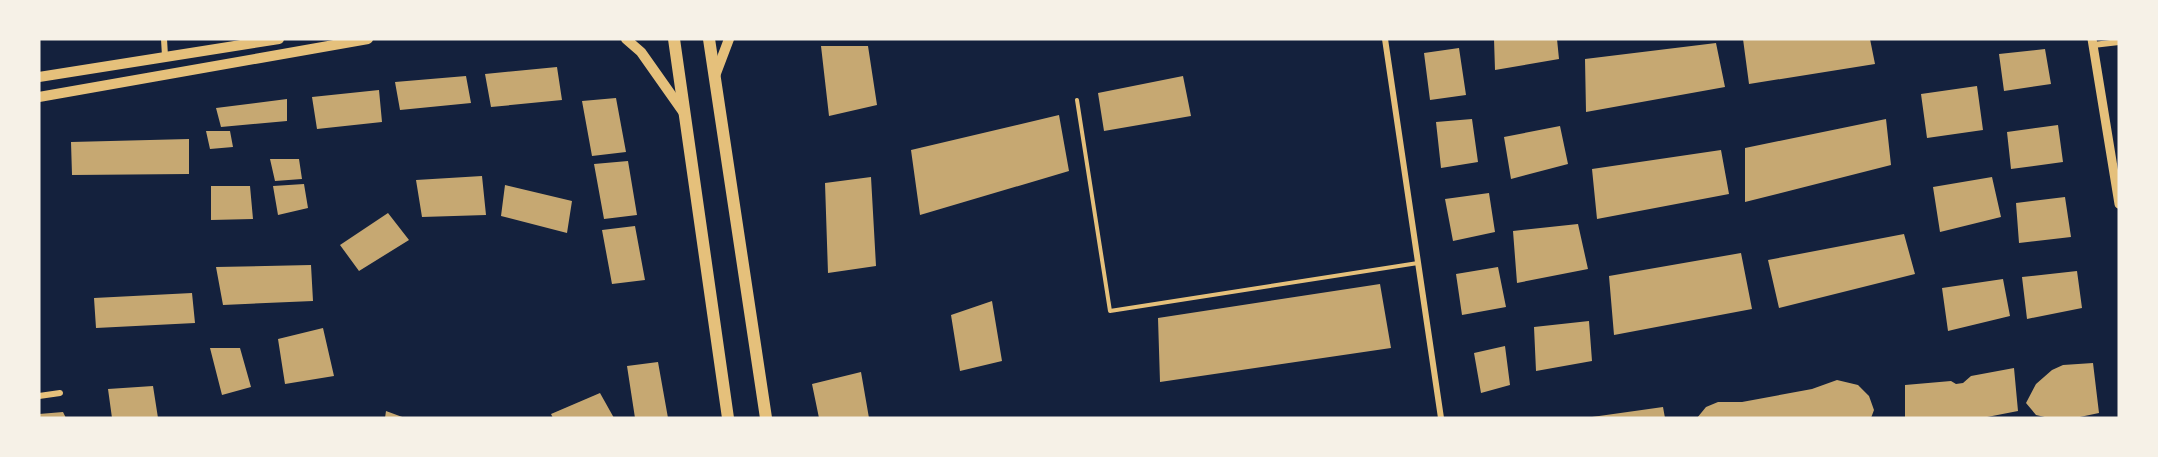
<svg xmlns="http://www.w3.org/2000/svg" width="2158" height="457" font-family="'Open Sans',sans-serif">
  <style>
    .building { fill: #c6a872 }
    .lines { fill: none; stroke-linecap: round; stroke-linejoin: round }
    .service { stroke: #e5c07b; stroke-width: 4 }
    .minor { stroke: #e5c07b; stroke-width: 6 }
    .tertiary { stroke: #e5c07b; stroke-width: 9 }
    .secondary { stroke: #e5c07b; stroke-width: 10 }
    .trunk { stroke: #e5c07b; stroke-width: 12 }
  </style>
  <rect width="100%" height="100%" fill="#14213d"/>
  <path class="building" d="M1494,39H1557L1559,59L1495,70Z
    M1743,39H1870L1875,64L1749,84Z
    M1716,43L1725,87L1586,112L1585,59Z
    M821,46H868L877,105L829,116Z
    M1459,48L1466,95L1430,100L1424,53Z
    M2045,49L2051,84L2004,91L1999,54Z
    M557,67L562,100L491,107L485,74Z
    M466,76L471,103L400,110L395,82Z
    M1183,76L1191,116L1104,131L1098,93Z
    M1977,86L1983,130L1927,138L1921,94Z
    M379,90L382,122L317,129L312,97Z
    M616,98L626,152L592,156L582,101Z
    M287,99V121L221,127L216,108Z
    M1059,115L1069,171L920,215L911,150Z
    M1472,119L1478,162L1441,168L1436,122Z
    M1886,119L1891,165L1745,202V148Z
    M2058,125L2063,162L2011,169L2007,132Z
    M1560,126L1568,164L1511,179L1504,137Z
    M206,131H230L233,147L210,149Z
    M189,139V174L72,175L71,142Z
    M1721,150L1729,194L1597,219L1592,169Z
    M270,159H299L302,179L275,181Z
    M628,161L637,215L604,219L594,164Z
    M482,176L486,215L422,217L416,180Z
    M871,177L876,266L828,273L825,183Z
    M1992,177L2001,217L1940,232L1933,187Z
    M304,184L308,208L278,215L273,186Z
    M505,185L572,201L567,233L501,216Z
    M211,186H250L253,219L211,220Z
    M1489,193L1495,232L1453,241L1445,199Z
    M2065,197L2071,237L2019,243L2016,203Z
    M388,213L409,240L359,271L340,245Z
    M1578,224L1588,269L1517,283L1513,231Z
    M635,226L645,280L612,284L602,230Z
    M1904,234L1915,274L1779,308L1768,260Z
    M1741,253L1752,309L1614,335L1609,276Z
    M311,265L313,301L223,305L216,267Z
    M1498,267L1506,307L1462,315L1456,274Z
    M2077,271L2082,308L2027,319L2022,277Z
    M2003,279L2010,316L1948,331L1942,288Z
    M1380,284L1391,348L1160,382L1158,318Z
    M192,293L195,323L96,328L94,298Z
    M992,301L1002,361L960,371L951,315Z
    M1589,321L1592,361L1536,371L1534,327Z
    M323,328L334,376L285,384L278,339Z
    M1505,346L1510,385L1481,393L1474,353Z
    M210,348H240L251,387L222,395Z
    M658,362L668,418H635L627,366Z
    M2093,363L2099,413L2075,418H2049L2036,415L2026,403L2036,384L2052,370L2063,365Z
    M2014,368L2018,411L1982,418H1905V385L1951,381L1956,384L1963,383L1971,376Z
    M861,372L869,418H819L812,384Z
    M1837,380L1858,385L1869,396L1874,410L1871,418H1697L1706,407L1718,402H1742L1812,389Z
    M153,386L158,418H112L108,389Z
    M600,393L614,418H553L551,414Z
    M1663,407L1665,418H1592V417Z
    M386,411L405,418H385Z
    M63,412L66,418H39V414Z"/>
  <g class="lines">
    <path class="service" d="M1077,100L1110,311L1418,263"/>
    <path class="minor" d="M164,39L165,56
      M1385,39L1441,418
      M2093,45L2119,42
      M39,396L60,393"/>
    <path class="tertiary" d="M2092,39L2119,204"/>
    <path class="secondary" d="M626,39L641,52L684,113
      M715,76L729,39
      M39,77L279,39
      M39,97L368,39"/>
    <path class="trunk" d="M674,39L728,418
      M709,39L766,418"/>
  </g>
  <rect width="2158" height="457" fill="none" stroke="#f6f1e7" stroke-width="81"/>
</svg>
